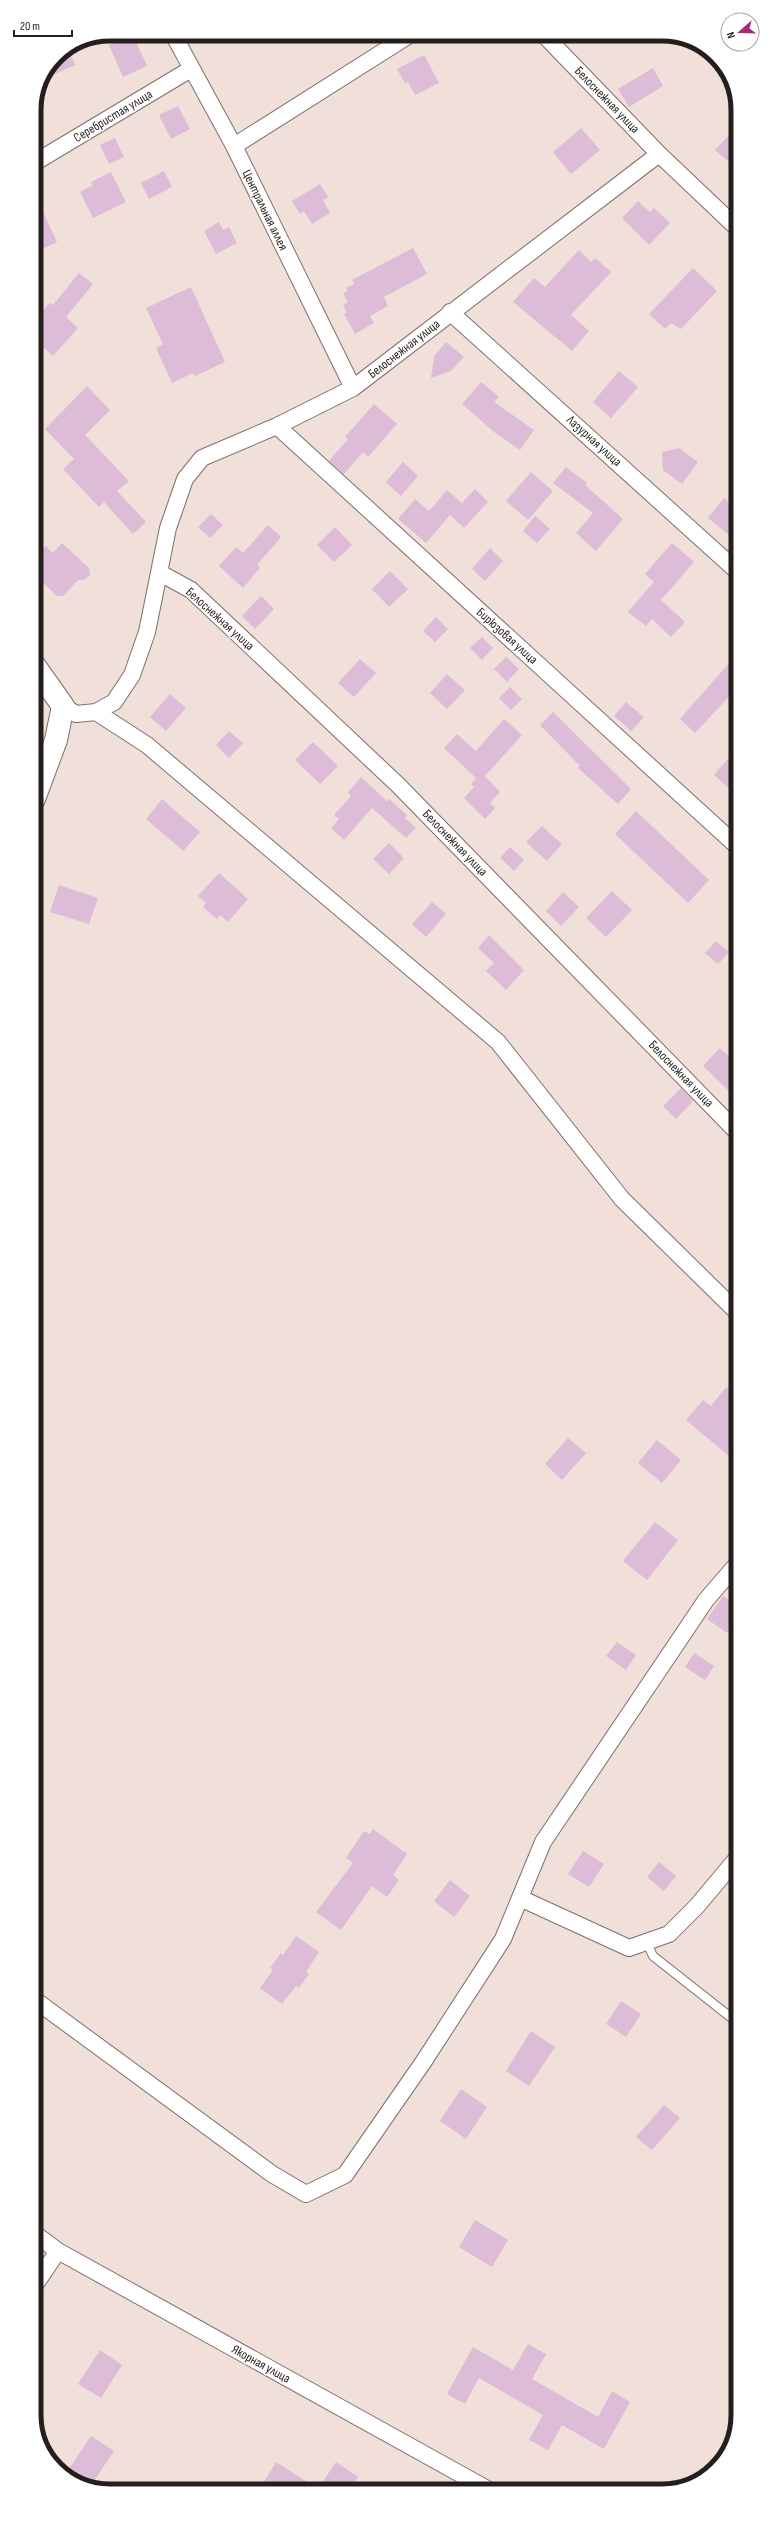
<svg xmlns="http://www.w3.org/2000/svg" width="772" height="2525" font-family="'Sofia Sans Condensed',sans-serif">
  <style>
    .building { fill: #dcbcd6 }
    .lines { fill: none; stroke-linecap: round; stroke-linejoin: round }
    .lane-casing { stroke: #7d6f69; stroke-width: 10 }
    .street-casing { stroke: #7d6f69; stroke-width: 18 }
    .secondary-casing { stroke: #7d6f69; stroke-width: 24 }
    .lane { stroke: #fff; stroke-width: 8 }
    .street { stroke: #fff; stroke-width: 16 }
    .secondary { stroke: #fff; stroke-width: 22 }
    .labels { text-anchor: middle; dominant-baseline: central; stroke-width: 3; stroke-linejoin: round; paint-order: stroke }
    .street-label { font-size: 13px; fill: #241e1c; stroke: #fff }
    .rim { fill: none; stroke: #241e1c; stroke-width: 5 }
  </style>
  <rect width="100%" height="100%" fill="#f0e0d9"/>
  <path class="building" d="M133,35L147,66L123,77L109,45Z
    M68,49L75,65L40,81L56,56Z
    M424,55L439,83L415,95L408,82L405,83L397,69Z
    M653,68L663,86L629,107L618,89Z
    M178,106L190,129L171,139L159,115Z
    M737,127V169L715,150Z
    M581,128L600,150L571,174L553,152Z
    M115,138L124,157L109,164L100,145Z
    M164,171L172,187L149,199L141,183Z
    M111,172L126,202L93,218L80,192L93,185L91,182Z
    M320,184L328,197L323,200L330,213L312,224L304,211L300,214L292,201Z
    M34,193L57,242L34,253Z
    M638,201L650,212L654,208L670,223L649,245L622,218Z
    M219,222L223,230L229,227L237,243L216,254L204,231Z
    M413,248L427,274L384,297L388,306L370,316L374,323L355,334L344,314L347,313L343,305L348,302L343,293L348,291L346,288L354,284L352,280Z
    M579,250L591,262L595,258L611,272L571,315L589,331L572,351L513,302L534,278L545,287Z
    M693,268L717,291L681,329L671,323L665,329L649,314Z
    M79,273L93,284L66,317L78,328L53,356L34,338V320L50,303L53,305Z
    M191,287L225,362L195,376L193,373L172,383L156,348L163,344L146,308Z
    M446,342L464,357L451,371L431,378L434,356Z
    M619,371L638,387L611,418L593,402Z
    M481,382L499,397L494,402L534,430L520,450L494,432L462,404Z
    M87,386L110,410L85,435L129,481L117,491L146,522L133,534L104,502L99,507L63,469L74,459L45,429Z
    M374,404L397,424L368,457L363,452L344,474L329,461L348,439L345,437Z
    M679,448L698,462L682,484L663,470L662,452Z
    M403,462L418,476L401,496L386,482Z
    M566,467L587,483L585,485L623,519L596,551L576,533L593,513L553,483Z
    M531,472L553,491L528,520L506,501Z
    M475,489L488,502L464,528L450,515L426,543L398,519L415,499L429,511L447,490L462,503Z
    M724,498L737,509V526L729,535L708,518Z
    M211,514L223,525L210,538L198,527Z
    M535,516L550,529L537,543L523,531Z
    M268,525L281,537L257,565L260,568L243,588L219,566L236,547L243,553Z
    M335,527L352,545L334,562L317,545Z
    M62,543L89,568L90,575L84,580H78L63,596H57L34,574V559L46,546L53,553Z
    M672,543L694,562L661,600L685,622L671,637L652,619L646,626L628,612L654,582L645,574Z
    M490,548L503,561L485,581L472,569Z
    M390,571L408,589L389,607L372,589Z
    M261,596L274,609L255,629L242,616Z
    M436,617L448,629L435,642L423,631Z
    M482,637L493,648L482,660L470,648Z
    M737,654V688L695,733L680,719Z
    M506,657L519,669L507,682L494,669Z
    M360,659L376,673L354,697L338,683Z
    M447,674L465,690L447,709L430,693Z
    M510,687L522,699L511,710L499,698Z
    M170,694L186,708L166,731L150,717Z
    M626,702L644,717L631,731L614,716Z
    M553,712L631,789L618,804L578,768L580,766L540,725Z
    M504,719L522,735L485,776L500,792L490,803L495,808L485,819L464,798L474,787L471,784L476,778L444,748L457,734L476,751Z
    M229,731L243,743L229,758L216,745Z
    M313,742L338,766L320,784L295,760Z
    M737,748V795L714,775Z
    M361,777L387,801L389,799L407,815L405,818L416,828L406,838L372,808L344,840L331,828L339,819L334,815L351,796L348,792Z
    M162,799L200,832L183,851L146,819Z
    M636,811L709,880L688,903L615,834Z
    M542,826L562,844L547,861L526,842Z
    M389,843L404,858L389,874L373,859Z
    M510,847L524,860L514,871L500,858Z
    M219,873L248,899L228,922L220,915L217,919L203,907L206,903L198,896Z
    M59,885L98,898L89,924L50,912Z
    M612,891L632,910L606,937L586,918Z
    M563,892L579,907L561,926L546,911Z
    M432,902L446,914L426,937L412,924Z
    M489,935L524,970L506,990L486,971L494,963L478,948Z
    M716,941L729,952L718,964L705,953Z
    M720,1048L737,1064V1082L729,1091L703,1066Z
    M681,1088L693,1101L676,1119L663,1106Z
    M726,1387L737,1396V1443L728,1455L686,1420L703,1400L711,1406Z
    M568,1438L586,1453L562,1480L545,1464Z
    M657,1440L681,1460L662,1483L638,1463Z
    M655,1522L678,1540L647,1580L623,1561Z
    M723,1596L737,1605V1617L727,1633L707,1619Z
    M617,1642L636,1655L626,1670L606,1656Z
    M694,1653L714,1666L705,1680L685,1667Z
    M373,1829L407,1854L393,1875L399,1880L387,1897L372,1886L341,1930L316,1912L353,1863L346,1858L364,1831L370,1834Z
    M583,1851L604,1864L589,1887L568,1874Z
    M659,1862L676,1876L664,1891L647,1877Z
    M450,1880L470,1896L454,1917L434,1901Z
    M296,1936L319,1952L306,1972L309,1974L299,1988L296,1986L282,2004L260,1988L273,1970L270,1968L281,1953L283,1955Z
    M621,2001L641,2014L626,2037L606,2024Z
    M531,2031L555,2047L529,2086L506,2071Z
    M461,2089L487,2107L466,2139L440,2121Z
    M664,2105L680,2118L652,2150L636,2137Z
    M475,2220L508,2240L492,2267L459,2247Z
    M528,2344L546,2354L532,2379L598,2417L612,2391L630,2402L604,2449L562,2425L548,2450L529,2440L543,2415L479,2378L465,2404L447,2394L473,2347L513,2370Z
    M100,2350L122,2365L101,2398L78,2384Z
    M91,2436L114,2451L92,2484L69,2469Z
    M276,2462L318,2489L336,2462L358,2477L349,2490H259Z"/>
  <g class="lines">
    <defs>
      <path id="lane" d="M647,1943L653,1956L738,2023"/>
      <path id="street" d="M173,34L234,146L353,388
        M234,146L411,34
        M659,154L737,228
        M34,163L191,69
        M450,312L737,571
        M277,426L737,846
        M160,573L191,590L398,785L737,1132
        M63,706L76,714L96,712L114,702L132,675L147,632L168,528L185,479L202,458L277,426L353,388L659,154L543,34
        M96,712L147,745L498,1042L622,1199L737,1312
        M520,1898L629,1948L669,1934L697,1906L738,1857
        M35,2000L272,2174L306,2194L345,2175L424,2061L503,1939L543,1842L706,1600L737,1564
        M35,2234L58,2251L489,2490
        M35,2285L58,2251"/>
      <path id="secondary" d="M34,665L63,706L56,740L34,799"/>
    </defs>
    <use href="#lane" class="lane-casing"/>
    <use href="#street" class="street-casing"/>
    <use href="#secondary" class="secondary-casing"/>
    <use href="#lane" class="lane"/>
    <use href="#street" class="street"/>
    <use href="#secondary" class="secondary"/>
  </g>
  <g class="labels">
    <g class="street-label">
      <text transform="translate(607 100) rotate(46)">Белоснежная улица</text>
      <text transform="translate(113 116) rotate(-31)">Серебристая улица</text>
      <text transform="translate(265 210) rotate(64)">Центральная аллея</text>
      <text transform="translate(404 349) rotate(-38)">Белоснежная улица</text>
      <text transform="translate(594 441) rotate(42)">Лазурная улица</text>
      <text transform="translate(220 619) rotate(42)">Белоснежная улица</text>
      <text transform="translate(507 636) rotate(42)">Бирюзовая улица</text>
      <text transform="translate(455 843) rotate(46)">Белоснежная улица</text>
      <text transform="translate(681 1074) rotate(46)">Белоснежная улица</text>
      <text transform="translate(261 2364) rotate(29)">Якорная улица</text>
    </g>
  </g>
  <path d="M0 0H772V2525H0ZM110 41H662A69 69 0 0 1 731 110V2415A69 69 0 0 1 662 2484H110A69 69 0 0 1 41 2415V110A69 69 0 0 1 110 41Z" fill="#fff" fill-rule="evenodd"/>
  <path class="rim" d="M110 41H662A69 69 0 0 1 731 110V2415A69 69 0 0 1 662 2484H110A69 69 0 0 1 41 2415V110A69 69 0 0 1 110 41Z"/>
  <g transform="translate(740 32) rotate(250)"><circle r="19" fill="#ffffff" stroke="#a7a5a4"/>
  <path d="M0-3L7 15L0 10L-7 15Z" fill="#aa2977"/>
  <text y="-6" font-size="11" font-weight="bold" text-anchor="middle" fill="#241e1c">N</text>
  </g>
  <path d="M14 30v6h58v-6" fill="none" stroke="#241e1c" stroke-width="2"/>
  <text x="20" y="30" font-size="12" fill="#241e1c" stroke="#ffffff" stroke-width="3" paint-order="stroke">20 m</text>
</svg>
